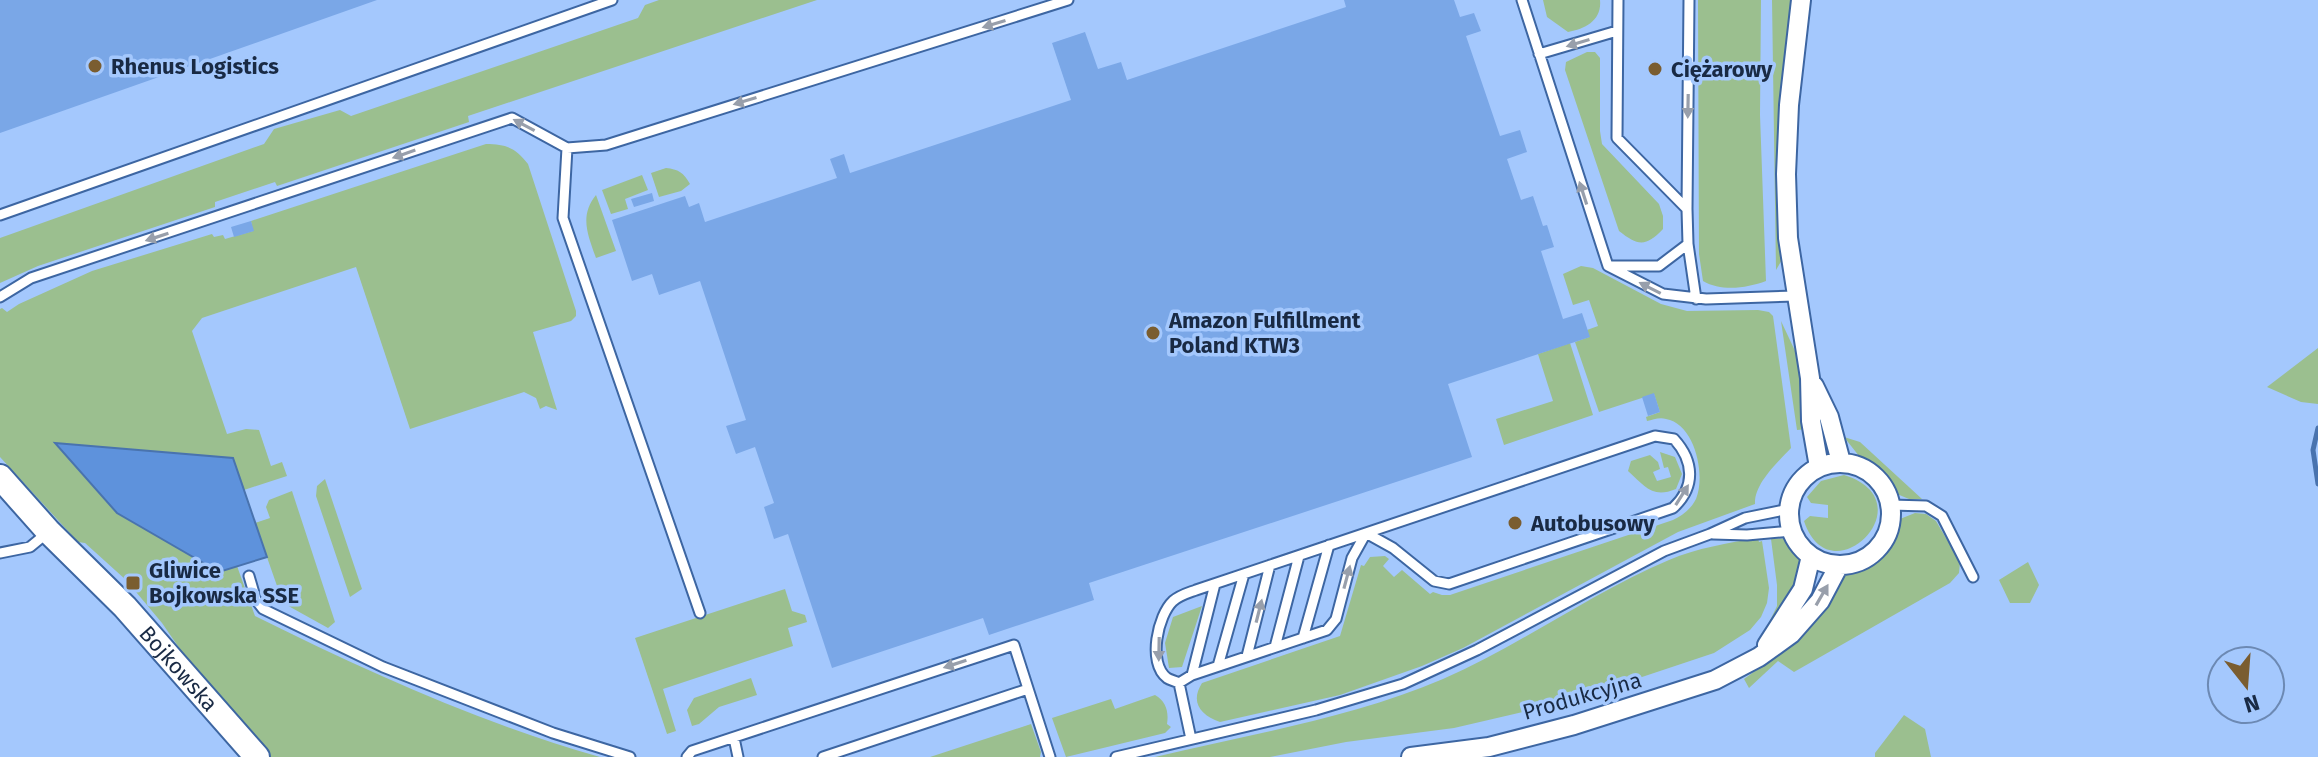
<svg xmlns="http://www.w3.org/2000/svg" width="2318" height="757" font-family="'Fira Sans',sans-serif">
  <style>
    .green { fill: #9bbf8f }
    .water { fill: #5e92dc; stroke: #4973ae; stroke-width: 2 }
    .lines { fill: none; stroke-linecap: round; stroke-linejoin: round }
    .stream { stroke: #4973ae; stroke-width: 5 }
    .building { fill: #7aa7e7 }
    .service-casing { stroke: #3d66a2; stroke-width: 13 }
    .minor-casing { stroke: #3d66a2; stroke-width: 22 }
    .tertiary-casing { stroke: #3d66a2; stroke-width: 28 }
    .service { stroke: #fff; stroke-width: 9 }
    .minor { stroke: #fff; stroke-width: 18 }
    .tertiary { stroke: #fff; stroke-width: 24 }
    .oneway { fill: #989fab }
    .poi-dot { fill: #7a5d30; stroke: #a4c8fd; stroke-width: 3 }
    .labels { text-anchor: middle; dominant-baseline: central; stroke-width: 7; stroke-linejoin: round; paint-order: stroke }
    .poi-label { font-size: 22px; font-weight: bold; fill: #192a44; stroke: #a4c8fd; text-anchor: start }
    .street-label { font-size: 22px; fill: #192a44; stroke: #a4c8fd }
  </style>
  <rect width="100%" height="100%" fill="#a4c8fd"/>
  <path class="green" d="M659,0H817L468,116L469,122L277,186L275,182L215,202V207L38,266L0,283V238L264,144L274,129L340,110L351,116L638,18L645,5Z
    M1543,0H1600C1602,20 1586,29 1568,32L1547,17Z
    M1698,0H1761L1760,115L1766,281C1747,288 1722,292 1703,281L1699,254Z
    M1772,0H1792L1779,134L1783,258L1776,270Z
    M1587,52H1595L1600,58V131L1602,144L1659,204L1663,216V229C1646,247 1638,246 1619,231L1565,70L1566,62Z
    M486,144C506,144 516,148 528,164L576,311V316L571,321L533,332L557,410L546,406L540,409L536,398L524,392L410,429L356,267L202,318L192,331L227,434L246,429L259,430L271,466L282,462L287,476L244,490L233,458L55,444L219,572L237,566L255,616C366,671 480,723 600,757H266L184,655L162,623L126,580L85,543L78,542L0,457V309L2,308L7,312L19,304L92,271L212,234L214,237L223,235L225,239L253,231L251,221Z
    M666,168C678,169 684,173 690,184L681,191L659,197L651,173Z
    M642,175L648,190L625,199L628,209L611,214L602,190Z
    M596,195L616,251L596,258C588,235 579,216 596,195Z
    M1581,266L1593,268L1661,304L1687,311L1758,310L1769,312L1773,316L1791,448C1777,463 1754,484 1755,504L1678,532L1463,648L1422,666L1340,695L1220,722C1200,715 1190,702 1202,683L1340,636L1361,565L1364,566L1370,557L1385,556L1389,559L1383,566L1394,577L1402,570L1430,594L1433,592L1442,595H1450L1673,520C1683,515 1691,509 1696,499C1706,475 1695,424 1666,419C1659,417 1653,420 1647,421L1646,417L1660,412L1654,394L1599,412L1575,342L1589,337L1587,330L1598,326L1589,300L1573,305L1563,274Z
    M1781,321L1796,353L1808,429L1797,430Z
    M1570,343L1593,415L1504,445L1496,419L1553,401L1538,354Z
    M2318,348V404L2301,402L2267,387Z
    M1844,437L1860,442L1922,499H1909L1897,494L1883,470L1859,456Z
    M1660,452L1675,457L1682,474L1676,489C1652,499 1645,486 1628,471L1631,461L1650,455L1658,462L1660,469L1653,472L1657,481L1671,477L1668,467L1664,468Z
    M1844,475C1929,501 1830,600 1804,521L1810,516L1828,518V505L1811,503L1807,497L1821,481Z
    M325,479L362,589L350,597L316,496L317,486Z
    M292,491L335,622L328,628L283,603L255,523L270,518L266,507L269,500Z
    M1915,513L1926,514L1936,521L1960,562L1959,573L1950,583L1794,672L1778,661L1749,688L1744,679C1774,658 1800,637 1823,609C1832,598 1836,583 1845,572C1850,566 1854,567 1861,564C1881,557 1894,538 1900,519Z
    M1758,538L1759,542L1762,541L1769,588L1767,603L1761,617L1750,630L1714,653L1570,701L1454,728L1346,742L1270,757H1155C1252,734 1351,718 1443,679C1521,645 1591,593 1669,560C1697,548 1728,543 1758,538Z
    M1771,539C1776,539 1780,538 1784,539C1804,544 1804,576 1796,590C1787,606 1773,622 1762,637L1777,606V585Z
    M2028,562L2039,585L2030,603H2010L1999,580Z
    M785,589L792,611L805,615L807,622L788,628L793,646L663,689L676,731L667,734L635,638Z
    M1202,606L1182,667L1169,668L1165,643L1173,617Z
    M751,678L757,695L719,707L699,724L692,726L687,710L694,698Z
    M1155,695C1166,701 1169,712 1167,724L1171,727L1165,733L1066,757L1052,718L1111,699L1115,709Z
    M1904,715L1925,729L1931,757H1875V753Z
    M1031,724L1041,752L1040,757H930Z"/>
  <path class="water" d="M55,443L233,458L267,557L219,572L117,513Z"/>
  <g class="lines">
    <path class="stream" d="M2318,428L2313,450L2318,484"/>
  </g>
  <path class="building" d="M0,0H377L0,133Z
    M1344,0H1454L1460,17L1474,13L1481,31L1466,36L1500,136L1520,130L1527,152L1507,159L1521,200L1533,196L1543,226L1547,225L1554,247L1541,251L1563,319L1582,313L1590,337L1448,384L1472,457L1089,583L1094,600L989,635L983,618L832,668L788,534L774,539L764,507L774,503L755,447L736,454L726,426L746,420L700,281L659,295L652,274L632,281L612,220L685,196L689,207L699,203L705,222L837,178L830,159L844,154L850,173L1071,100L1052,43L1085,32L1098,69L1121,62L1127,80L1346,7Z
    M652,193L654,201L634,207L631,199Z
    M251,221L254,231L234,237L231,227Z
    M1654,393L1660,412L1648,416L1642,397Z"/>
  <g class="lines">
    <defs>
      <path id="service" d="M1522,0L1608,266L1663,294L1706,299L1795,296
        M1618,0L1617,138L1687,209
        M1689,0L1687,209L1688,244L1696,299
        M1539,54L1617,31
        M567,148L563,218L700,613
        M0,215L612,0
        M1612,266H1659L1688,244
        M0,297L31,278L512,118L567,148L606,145L1068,0
        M1891,505L1926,506L1942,516L1973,577
        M1713,534L1747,535L1792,531
        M0,553L30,547L47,533
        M249,576L256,600L263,609L383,667L553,733L630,757
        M1196,590C1188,593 1180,595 1173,601C1158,615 1147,663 1167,678C1170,680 1175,681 1179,683L1192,675L1327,630L1336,619L1352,558L1366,533L1393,548L1434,581L1449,584L1673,508C1696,487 1694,461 1674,439L1655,436L1196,590
        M1303,638L1329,545
        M1275,647L1299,556
        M1247,656L1270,565
        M1218,666L1244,574
        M1192,675L1215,584
        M1179,683L1191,739
        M734,738L738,757
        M687,757L692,751L1014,645L1050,757
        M823,757L1028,689
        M1116,757L1316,710L1403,684L1477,650L1664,551L1710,534L1745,518L1789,509"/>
      <path id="minor" d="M1801,0L1789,105L1786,174L1788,238L1810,378L1811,421L1819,467
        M1814,386L1829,417L1841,462
        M1789 514a51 51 0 1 1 102 0a51 51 0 1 1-102 0Z
        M1767,645L1803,589L1811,556
        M1411,757L1489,747L1574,725L1715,680L1759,657L1791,634L1820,601L1839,565"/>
      <g id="tertiary">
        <path id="s1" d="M0,477L48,531L125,607L257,757"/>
      </g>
    </defs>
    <use href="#service" class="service-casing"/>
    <use href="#minor" class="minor-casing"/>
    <use href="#tertiary" class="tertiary-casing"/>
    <use href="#service" class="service"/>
    <use href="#minor" class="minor"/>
    <use href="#tertiary" class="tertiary"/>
  </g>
  <defs><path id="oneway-solid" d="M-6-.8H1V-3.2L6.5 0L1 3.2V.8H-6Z" transform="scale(2)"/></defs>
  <g class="oneway">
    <use href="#oneway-solid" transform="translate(994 24) rotate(163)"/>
    <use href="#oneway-solid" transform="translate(1578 43) rotate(163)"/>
    <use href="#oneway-solid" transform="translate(745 101) rotate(163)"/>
    <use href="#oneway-solid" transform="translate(1688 106) rotate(91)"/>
    <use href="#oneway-solid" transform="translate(524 125) rotate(-152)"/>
    <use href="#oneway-solid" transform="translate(404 154) rotate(161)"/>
    <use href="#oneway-solid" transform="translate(1583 193) rotate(-108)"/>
    <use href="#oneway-solid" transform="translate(157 237) rotate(162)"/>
    <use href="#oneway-solid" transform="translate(1650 288) rotate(-153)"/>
    <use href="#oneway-solid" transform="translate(1682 495) rotate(-58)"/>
    <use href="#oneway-solid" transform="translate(1347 577) rotate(-75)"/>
    <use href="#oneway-solid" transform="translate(1822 595) rotate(-60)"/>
    <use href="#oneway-solid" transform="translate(1259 611) rotate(-76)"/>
    <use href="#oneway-solid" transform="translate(1159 649) rotate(91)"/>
    <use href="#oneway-solid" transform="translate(955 664) rotate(162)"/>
  </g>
  <g class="poi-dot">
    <circle cx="95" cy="66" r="8"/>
    <circle cx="1655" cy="69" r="8"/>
    <circle cx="1153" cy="333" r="8"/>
    <circle cx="1515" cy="523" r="8"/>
    <rect x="125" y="575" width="16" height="16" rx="4"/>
  </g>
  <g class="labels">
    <g class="poi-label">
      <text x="111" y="66">Rhenus Logistics</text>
      <text x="1671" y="69">Ciężarowy</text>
      <text x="1169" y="320">Amazon Fulfillment<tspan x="1169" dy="25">Poland KTW3</tspan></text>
      <text x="1531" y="523">Autobusowy</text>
      <text x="149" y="570">Gliwice<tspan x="149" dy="25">Bojkowska SSE</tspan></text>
    </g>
    <g class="street-label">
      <text stroke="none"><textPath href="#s1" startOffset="262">Bojkowska</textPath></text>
      <text transform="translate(1582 696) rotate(-16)">Produkcyjna</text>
    </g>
  </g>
  <g transform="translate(2246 685) rotate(163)"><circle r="38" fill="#a4c8fd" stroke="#6c89b3" stroke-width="2"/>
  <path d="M0-6L14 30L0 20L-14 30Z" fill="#7a5d30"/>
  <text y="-12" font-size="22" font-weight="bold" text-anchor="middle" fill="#192a44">N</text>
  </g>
</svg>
